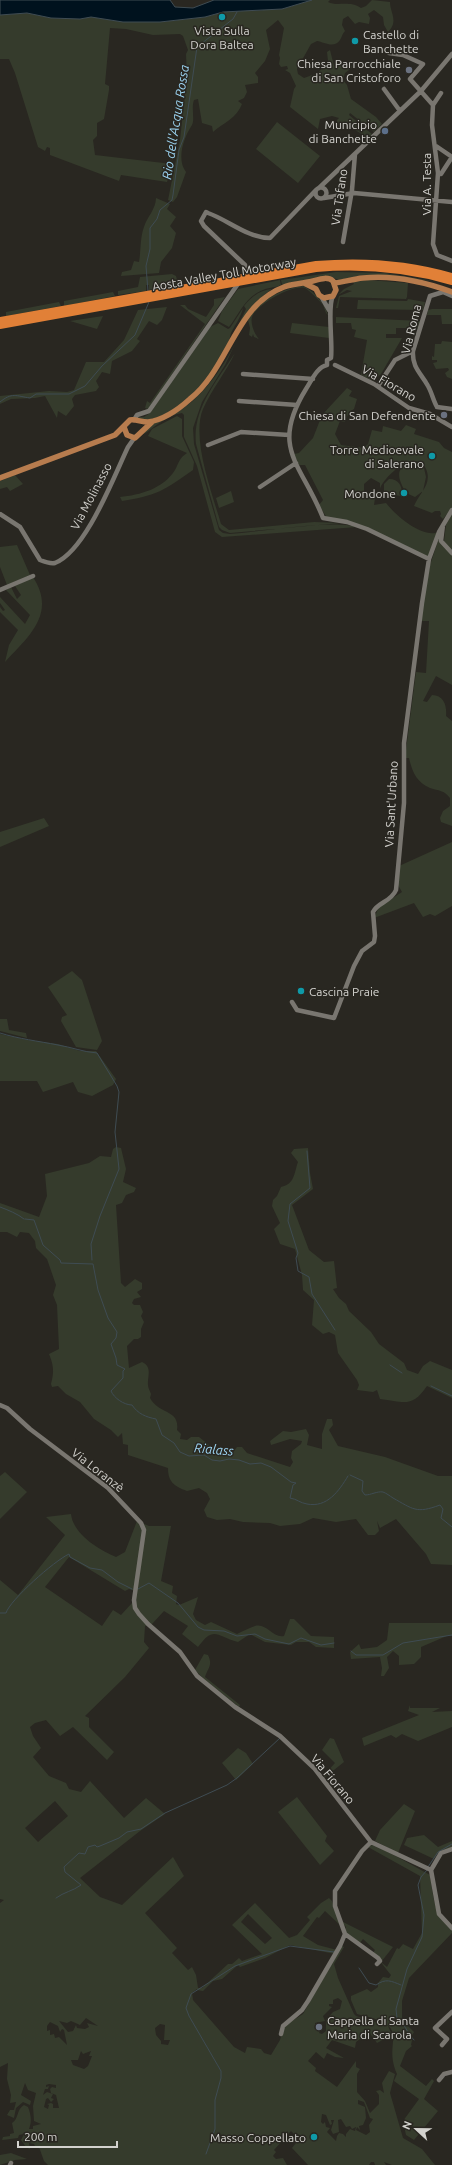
<svg xmlns="http://www.w3.org/2000/svg" width="452" height="2165" font-family="Ubuntu,sans-serif">
  <style>
    .green { fill: #353b2c; fill-rule: evenodd }
    .water { fill: #00121e; stroke: #3f4c53 }
    .lines { fill: none; stroke-linecap: round; stroke-linejoin: round }
    .stream { stroke: #3f4c53; stroke-width: 1 }
    .minor { stroke: #797670; stroke-width: 4.5 }
    .major { stroke: #b77c4e; stroke-width: 5.5 }
    .highway { stroke: #e18037; stroke-width: 6 }
    .culture-dot { fill: #0f9aa8; stroke: #292721; stroke-width: 1.5 }
    .worship-dot { fill: #6b7280; stroke: #292721; stroke-width: 1.5 }
    .service-dot { fill: #5c6f8a; stroke: #292721; stroke-width: 1.5 }
    .labels { text-anchor: middle; dominant-baseline: central; stroke-width: 3; stroke-linejoin: round; paint-order: stroke }
    .poi-label { font-size: 12px; fill: #d3d2ce; stroke: #292721; text-anchor: end }
    .street-label { font-size: 12px; fill: #d3d2ce; stroke: #292721 }
    .water-label { font-size: 13px; font-style: italic; fill: #9cd4f2; stroke: #292721 }
  </style>
  <rect width="100%" height="100%" fill="#292721"/>
  <path class="green" d="M312,0H330L328,2C337,7 349,0 361,8L366,6L372,0L390,2C390,13 399,21 388,32L384,25L383,17L374,10L368,14L370,18L369,24L359,22L355,24L348,16L343,19L342,25L345,31C342,34 342,37 340,40C334,49 324,42 317,41L311,44L297,69L298,74L304,78L318,73L328,61L327,52L330,50L334,66H340L347,62L353,67L345,73L343,80L347,85L351,99L376,117L382,124L374,132L350,113L349,115L372,134L368,138L347,125L344,129L337,125V120L339,118L332,116L320,119L318,129L290,107L294,89L296,86L290,73L285,70L288,69L287,66L281,67L279,64L280,58L279,55L284,28L278,20L266,30L270,49L265,61L255,73L258,77V83L245,85L247,92L244,98L238,101L242,104C237,118 223,123 213,132L212,126L202,123L198,99L194,100C191,108 195,119 192,125C184,137 176,159 186,172L177,197L173,202L168,200L180,140L187,76L186,54L188,50L183,36L180,34L153,35L126,29L110,28L105,84L109,86V90L104,119L97,123V136L93,140L95,155L172,164L167,182L121,175L119,181L50,155V148L47,147L45,151L38,147L15,73L9,59H0V15L27,13L51,18L80,19L91,17L123,22H160L205,17L223,12L282,9Z
    M277,122L320,156L298,183L256,149Z
    M156,198L170,204L167,209L176,217L170,226L176,233L172,248L161,262L159,273L121,276L122,272L131,270L134,261L139,262C141,251 140,237 144,227C147,217 156,209 156,198Z
    M336,272L385,273L433,281L364,275L339,280L328,276L282,285L281,280Z
    M172,274L176,276L178,284L149,290V285H146V291L118,295V291L138,287L140,277Z
    M280,280L281,285C275,288 269,287 263,290C245,297 240,313 229,327L218,321L222,311L238,289Z
    M368,280L408,283L407,297L406,299L340,297L338,308H336L339,296L352,291L347,290L338,295L344,289L354,284L353,282Z
    M303,286C313,290 325,304 328,315C325,313 325,309 323,305C320,301 309,290 305,288C292,284 256,305 252,317C250,324 255,335 259,339L254,337L253,334L252,337L249,335L250,328L248,320C260,300 280,289 303,286Z
    M272,289C253,302 243,318 232,338L246,309L244,306C251,297 260,290 272,289Z
    M113,292L115,296L64,306V301Z
    M225,297L148,409L145,408L147,401L150,403L205,324L180,305H185L188,309L206,317L214,305V299Z
    M408,299L425,302L423,310L357,309L358,300L407,301Z
    M59,302L61,306L6,316V312Z
    M167,307L162,320L157,325L149,321L137,339L140,341L132,351L112,361L110,374L102,372L96,381L99,387L96,391L75,395L72,399L74,406L66,416L58,411L57,418L45,396L35,398L11,399L0,404V396L49,391L67,392L74,390L86,362H104L124,340L138,310Z
    M243,308C241,317 235,325 231,333C230,337 229,341 228,344C214,376 175,422 139,420L138,417H144L150,413L210,327L218,323L228,329L230,328Z
    M432,309H452V324H442L441,315H427L428,310Z
    M103,316L97,329L70,321Z
    M336,317L421,321L418,331L415,328H396V334H386V338H402L381,374L373,381L361,375L367,340L354,337L356,330L352,329L351,323H336Z
    M292,323L329,327V338L290,333Z
    M442,341L452,342V379L447,377L445,373L449,370L448,368L436,369L433,363L437,362V360H432V356L434,357L435,344H441Z
    M235,344L225,365L202,402L193,428L194,444L219,530L223,533L230,534C259,532 333,519 357,527L222,537L215,532L197,466L184,437V415L182,413C167,415 155,427 144,434C151,420 173,416 185,407C206,392 223,367 235,344Z
    M235,353C226,372 212,389 203,409C191,438 212,493 221,524L229,530L314,522L341,523L230,533L222,530L219,527L196,444C192,409 217,381 235,353Z
    M347,388L352,391L349,396L357,399L354,409L349,412L345,422L340,421L335,434L341,445L364,448L368,444L372,430L382,432L383,426L401,431L406,425L416,429L414,434L439,442L444,448L452,452V508L443,519L440,516L441,514L440,511H435L432,513L414,506C419,493 434,483 425,467C422,464 418,461 414,461C403,460 382,480 380,489V483L371,478L364,484V492L375,498L374,505L386,503C395,515 423,539 438,532L429,557L369,529L327,518L319,505L323,500L305,465H299L294,454L299,453L313,438L322,415Z
    M177,416L182,419V436L194,462L193,470C165,490 156,496 122,501L120,497C140,495 163,489 175,470C179,463 179,458 187,453L148,436L152,429Z
    M414,463L424,468L426,477L423,491L415,497L406,493C398,479 393,466 414,463Z
    M15,475L23,484L10,491L7,487L0,489V481Z
    M389,479C399,479 402,486 402,494L401,496L394,495L392,498L390,495L388,500L384,494V484Z
    M231,491L234,502L219,508L216,498Z
    M452,513V552L444,541L446,525Z
    M441,532L443,546L452,555V685L436,676L423,701L427,702L432,695C444,695 447,706 446,716L452,721V826L441,822L440,818L443,811L450,806V798C444,790 439,791 430,788C416,782 412,771 409,758H405L416,672L426,673L429,621H420L430,565Z
    M17,545L30,575L7,585L0,567V547Z
    M33,577C57,614 28,637 5,662L9,645L18,630L0,612V607L3,611L5,610L0,603V597L25,624L30,615L6,590L11,587L17,599L21,595L15,586Z
    M44,818L49,826L0,847V832Z
    M452,842V906L435,916L430,914L423,917L414,903L374,918L379,907L402,892L398,885L399,866Z
    M72,971L82,980L102,1041L97,1050L76,1047L61,1021L62,1017L67,1015L48,987Z
    M0,1019H7L9,1030L26,1033L27,1038L0,1031Z
    M0,1034L28,1040L58,1044L80,1051H96L116,1079L113,1085L92,1096L78,1092L73,1082L43,1092L37,1081H0Z
    M116,1147L121,1148L126,1169L123,1182L136,1188L134,1192L126,1195L122,1203L116,1205L121,1283L125,1287L135,1279L142,1283V1289L137,1292L141,1297L134,1299L132,1303L134,1305H140L143,1312L141,1316L144,1322L141,1329V1337L138,1339H134L127,1346L129,1368L142,1362C153,1367 147,1377 148,1385C148,1388 150,1391 151,1394L150,1398C159,1415 180,1409 177,1430L181,1434L180,1439L187,1440L191,1437H199L209,1445L210,1451L216,1453L233,1452L237,1447H242L247,1453L290,1467L293,1462L291,1458L292,1451L301,1444L302,1441L290,1439L271,1445L270,1441L283,1431L291,1432L306,1429L309,1435L307,1445L322,1449V1434L327,1419H332L333,1425L329,1430L338,1446L385,1457L438,1476H452V1565L431,1564L426,1554L396,1519L380,1528L377,1521L379,1531L375,1535H368L356,1519L336,1522L313,1518L300,1524L280,1526L270,1523L243,1522L230,1519L217,1520L207,1517L204,1510L210,1499L207,1493L199,1488L187,1491C174,1486 168,1482 168,1468L128,1455V1445L123,1444L122,1433L118,1437L111,1430L94,1419L80,1402L66,1394L58,1386L52,1387L51,1384C54,1372 54,1366 49,1354L59,1349L57,1305L53,1295L56,1285L47,1259L36,1248L35,1241L29,1233L20,1232L17,1237L7,1232H0V1203L39,1217L47,1196L45,1174L89,1163L100,1156L111,1157L113,1149Z
    M308,1148L310,1173L313,1189L292,1205L309,1250L324,1262L334,1261L337,1288L333,1289L339,1298L346,1304L349,1311L371,1332L379,1344L404,1363L407,1370L418,1374L423,1366L430,1361L452,1370V1398L427,1386C412,1408 405,1402 380,1399L377,1390L373,1392L357,1390L359,1385L357,1380L338,1353L335,1335L329,1332L323,1334L312,1325L314,1300L303,1290L302,1275L295,1249L280,1244L274,1229L280,1223L272,1206L273,1200L277,1196L281,1187C295,1184 294,1173 298,1162L291,1153L294,1149Z
    M5,1472L27,1492L0,1519V1476Z
    M71,1514C73,1534 99,1550 116,1557L125,1552L137,1521L149,1526H171L161,1581L173,1586L172,1593L177,1596L176,1604L179,1605L198,1597L193,1614L196,1620L205,1625L211,1622L237,1634C243,1631 249,1628 255,1626C267,1623 272,1638 284,1636L290,1619H294L311,1636L334,1637V1648L316,1647L309,1642H296L291,1645L265,1642L250,1634L238,1642C216,1636 214,1625 198,1647L182,1634L188,1626L164,1611L152,1624L145,1626L144,1642L149,1648L125,1677L85,1716L89,1718V1727L114,1752L107,1760L73,1727L60,1736L46,1720L35,1723L30,1727L33,1736L41,1748L33,1757L49,1776L66,1783L69,1789L81,1792L90,1781L124,1818L146,1798L165,1814L140,1831L80,1878L100,1897L122,1905L173,1857L184,1876L145,1913L177,1948L172,1953L188,1970L192,1967L196,1975L198,1988H202L228,1964H232L239,1958L242,1961L262,1954L232,1925L255,1903L289,1938L297,1935L310,1920L307,1917L321,1903L329,1898L332,1901L340,1925L325,1911L319,1918L317,1917L303,1936L318,1945L337,1950L335,1954L290,1945L265,1958L240,1967L238,1965L222,1979L213,1981L203,1991L197,1990V1989L192,1993L193,2000L234,2047L245,2053L247,2047L261,2049L264,2053L271,2055L280,2040L284,2026L303,2014L342,1946L344,1947L334,1964L338,1978L354,2014L356,2016L388,2026L392,2035L377,2043L369,2032L356,2042L355,2048L332,2040L326,2048L344,2058L335,2057L327,2053L324,2059L316,2052L308,2061L316,2068L315,2071L337,2087L356,2061V2067L360,2069L357,2074V2092L365,2101L370,2113L379,2104V2095L376,2091L380,2090L384,2093L382,2083L389,2071L395,2074L390,2093L403,2138L422,2149L435,2165H392L384,2162L386,2165H375L374,2162H371L369,2165H308L292,2148L299,2139L291,2131L274,2150L276,2152L273,2156L276,2159L283,2158L287,2165H48L44,2161L39,2147L36,2148L34,2144L29,2143L30,2149L26,2147L21,2140L24,2134L19,2135L18,2138L2,2140L3,2137L10,2136V2134L14,2133L12,2123C19,2119 16,2110 24,2105L28,2107C31,2115 32,2121 29,2129H33V2126L41,2124L34,2121L33,2106L36,2093L28,2090L25,2083L21,2095L31,2101L30,2105L23,2102L16,2108L14,2118L7,2115L10,2110H14L16,2102L10,2103L11,2095L7,2079L8,2063L0,2067V1903L4,1900L0,1899V1580L18,1595L65,1535L46,1517ZM69,1557L125,1591L129,1589L135,1591L132,1603L121,1615L113,1610L102,1626L45,1587ZM55,1801L68,1816L38,1842L25,1828ZM248,1914L272,1938L265,1944L241,1922ZM338,1998L342,2001L340,2009L333,2012L326,2020V2031L322,2034L319,2033L320,2031L316,2030L315,2023L325,2021L323,2016L332,2007L329,2006V2004H333V2000ZM86,2018L98,2026L87,2023L89,2027L85,2029L77,2028L76,2025L73,2031L68,2032L59,2021L67,2023L71,2021L80,2025ZM50,2022L58,2026L60,2032L62,2029L64,2030L67,2045L59,2037L55,2038L54,2034L50,2035V2030L47,2031V2026ZM160,2024L165,2025L164,2040H170L168,2045L161,2044V2041L156,2035L155,2028ZM81,2051L83,2054L91,2051L89,2056H92L88,2066L84,2069L73,2065L71,2060H78ZM49,2084L56,2085V2088L52,2087L50,2089L51,2093L56,2095L59,2108H53V2104L51,2103L47,2104L49,2105L48,2109L44,2107L46,2099L48,2098L51,2102L54,2099L51,2098L53,2094L47,2092L43,2095L45,2089H48L49,2086L46,2087V2085ZM358,2100L364,2102L370,2118L373,2119L369,2125L370,2132L366,2135L356,2130L357,2127L360,2130L359,2126L363,2125L366,2118L365,2107L358,2104ZM322,2114L326,2115L330,2125L332,2124L331,2120H334L331,2130L333,2134L339,2132L338,2120L341,2119L346,2127L350,2126L352,2129L356,2127L355,2131L350,2129L346,2134V2137L343,2134L339,2133L337,2136L336,2141L327,2132L330,2128L326,2127L325,2122L323,2124L321,2122Z
    M389,1623H452V1636L449,1635L421,1647V1657L414,1664L399,1665V1656L393,1651L387,1657L389,1668L384,1676H381L382,1668L380,1657L351,1659L350,1652L359,1644L361,1649L377,1647L387,1640Z
    M204,1654L208,1655C213,1665 208,1668 205,1677L240,1705L239,1707L204,1679L195,1670Z
    M410,1705V1708H440L432,1712L452,1711V1727L418,1741L402,1734L396,1738L391,1735L364,1746L362,1738L419,1715L408,1711Z
    M330,1738L334,1739L344,1762L324,1778L323,1776L335,1763L322,1750Z
    M238,1748L246,1753L253,1764L236,1780L222,1763Z
    M297,1797L327,1836L325,1841L334,1851L320,1865L278,1812Z
    M404,1804L415,1811L398,1853L375,1841L380,1830Z
    M424,1835L438,1847L452,1841V1847L438,1853L434,1859L404,1845L407,1838Z
    M374,1844L430,1875C434,1899 433,1913 452,1930V1933L409,1978L402,2001V2018L407,2021L408,2026L414,2032L411,2037L412,2040L411,2045L412,2046L406,2051L400,2066L426,2086L432,2079L434,2081L424,2099L438,2111L414,2140L406,2135L403,2121L419,2099L394,2081L397,2074C381,2039 416,2027 357,2014L351,2000V1996L367,1989L371,1992L378,1987V1983L383,1977L389,1978L391,1975C384,1967 380,1959 372,1954L375,1950L363,1939L359,1944L345,1932L346,1927L341,1921L393,1947L381,1962L387,1967L397,1948L399,1949L403,1944L413,1949L422,1933L420,1876L368,1847Z
    M11,2153L27,2159L15,2160L0,2165V2155Z"/>
  <path class="water" d="M0,0H170L175,7L193,8L214,0H312L282,9L223,12L205,17L160,22H123L91,17L80,19L51,18L27,13L0,15Z"/>
  <g class="lines">
    <path class="stream" d="M148,291L146,266L150,249V228L157,219L160,210L172,200L173,195L179,150L184,137L197,47L233,19L237,12
      M0,402C12,392 16,396 30,398L36,394H69L85,386L102,366L135,335L149,302
      M0,1033C19,1039 38,1041 58,1045C71,1047 83,1052 97,1053L117,1086L119,1092L115,1132L119,1169L100,1216L91,1244L92,1260
      M307,1151L310,1188L290,1204L288,1221L298,1253L296,1258L298,1271L309,1277L312,1294L335,1330
      M0,1207C8,1210 18,1214 24,1219
      M25,1219L34,1220L43,1245L60,1260L61,1263L93,1264L98,1290L108,1318L117,1332L116,1338L111,1344L116,1358L117,1365L125,1369L123,1371V1378L111,1391C114,1398 124,1405 132,1405C138,1414 146,1417 156,1419L162,1435L174,1443L180,1452L189,1456L204,1455L212,1460L220,1461L229,1459L239,1460L250,1464L261,1463L271,1467L291,1482L296,1483L293,1485L290,1498C297,1499 300,1503 307,1504C327,1508 339,1491 348,1476
      M390,1365L402,1373
      M431,1386L452,1396
      M350,1475L363,1481L362,1491L365,1495C371,1495 377,1491 383,1492C386,1493 390,1496 393,1498C413,1509 416,1514 440,1505L443,1509L441,1518L452,1527
      M138,1589L149,1583L178,1603L198,1627L204,1630L224,1631L237,1636L255,1634L265,1639L289,1644L301,1638L321,1645L334,1643
      M0,1613H6C10,1600 54,1561 69,1554L70,1557L90,1568L102,1570L118,1582L132,1589
      M351,1651L356,1655H383L403,1643L452,1635
      M428,1867L438,1852L452,1844
      M56,1898C64,1892 73,1891 81,1885L65,1872L64,1867L79,1853L85,1854L88,1847L95,1845L97,1847L100,1846L119,1838L127,1832L141,1829L165,1813L227,1785L237,1778L280,1738
      M359,1968L369,1983L376,1985C386,1978 391,1981 401,1985
      M414,2040C408,2034 403,2021 397,2018L396,2009L407,1969L422,1937L424,1915L418,1885L421,1877L427,1870
      M206,2154L215,2129V2100L221,2078V2071L189,2016L186,2008L191,1994L235,1966L290,1946L334,1952"/>
    <path class="minor" d="M389,53L403,55L423,64L410,79L433,105L432,125L438,173L433,244L437,255L452,261
      M384,89L400,111
      M433,105L441,93
      M436,146L452,157
      M438,173L441,174L452,157
      M315.5 193a5.5 5.5 0 1 1 11 0a5.5 5.5 0 1 1-11 0Z
      M319,188L421,91L452,54
      M324,198L354,193L452,202
      M343,242L352,190L355,154
      M322,298L329,310
      M327,365C317,367 312,380 306,389C269,449 302,464 323,518L347,522L367,529L429,559
      M327,365V360L331,358C333,344 327,306 333,296
      M335,365L374,384L409,408L430,414L452,427
      M243,374L313,379
      M378,386L395,360L413,351
      M239,401L297,405
      M437,407C433,400 432,393 428,386C421,373 412,368 413,351L430,296L443,292L452,296
      M437,407L452,409
      M134,420L137,415L149,411L247,271L245,265L204,226L201,221L206,212L208,213C228,220 248,238 270,238L316,190
      M208,445L241,432L289,435
      M260,487L296,463
      M0,514L20,527L40,560C45,562 50,564 55,563C86,551 114,476 128,447L135,437
      M443,525L441,541L452,553
      M0,590L33,576
      M292,1002L297,1010L334,1018L354,966L362,951L374,942L375,936L373,912C378,902 391,902 396,890L404,803V743L422,603L429,559L439,532L452,510
      M0,1405L7,1408L30,1429L108,1488L141,1523L144,1530L134,1600L135,1608L139,1614L148,1624L180,1652L197,1676L235,1707L280,1736L314,1768L371,1842L431,1870L439,1914L452,1928
      M431,1870L441,1853L452,1849
      M345,1934L378,1958L380,1961L377,1964
      M281,2034L283,2026L302,2010L308,2001L340,1946L345,1934L335,1906V1891L362,1851L371,1842
      M442,2045L447,2039L435,2028L452,2012
      M439,2080L444,2074L452,2072
      M10,2165L11,2163"/>
    <path class="major" d="M335,283C344,282 353,279 363,278C392,275 425,282 452,292
      M124,427L127,435L135,438L152,422
      M0,478L115,435L130,420C136,419 141,422 148,422C163,420 179,409 190,399C229,368 235,305 284,287C291,284 300,284 308,282C316,281 326,275 333,281L336,290L333,296L324,298L319,295L316,289L304,283"/>
    <path class="highway" d="M0,320L316,264C362,260 407,263 452,276
      M0,326L316,269C362,265 407,269 452,282"/>
  </g>
  <g class="culture-dot">
    <circle cx="222" cy="17" r="4"/>
    <circle cx="355" cy="41" r="4"/>
    <circle cx="432" cy="456" r="4"/>
    <circle cx="404" cy="493" r="4"/>
    <circle cx="301" cy="991" r="4"/>
    <circle cx="314" cy="2137" r="4"/>
  </g>
  <g class="worship-dot">
    <circle cx="409" cy="70" r="4"/>
    <circle cx="444" cy="415" r="4"/>
    <circle cx="319" cy="2027" r="4"/>
  </g>
  <circle class="service-dot" cx="385" cy="131" r="4"/>
  <g class="labels">
    <g class="poi-label">
      <text x="222" y="30" text-anchor="middle">Vista Sulla<tspan x="222" dy="14">Dora Baltea</tspan></text>
      <text x="363" y="34" text-anchor="start">Castello di<tspan x="363" dy="14">Banchette</tspan></text>
      <text x="401" y="63">Chiesa Parrocchiale<tspan x="401" dy="14">di San Cristoforo</tspan></text>
      <text x="377" y="124">Municipio<tspan x="377" dy="14">di Banchette</tspan></text>
      <text x="436" y="415">Chiesa di San Defendente</text>
      <text x="424" y="449">Torre Medioevale<tspan x="424" dy="14">di Salerano</tspan></text>
      <text x="396" y="493">Mondone</text>
      <text x="309" y="991" text-anchor="start">Cascina Praie</text>
      <text x="327" y="2020" text-anchor="start">Cappella di Santa<tspan x="327" dy="14">Maria di Scarola</tspan></text>
      <text x="306" y="2137">Masso Coppellato</text>
    </g>
    <g class="street-label">
      <text transform="translate(426 184) rotate(-90)">Via A. Testa</text>
      <text transform="translate(339 197) rotate(-82)">Via Tafano</text>
      <text transform="translate(224 274) rotate(-10)">Aosta Valley Toll Motorway</text>
      <text transform="translate(411 329) rotate(-76)">Via Roma</text>
      <text transform="translate(389 383) rotate(30)">Via Fiorano</text>
      <text transform="translate(91 496) rotate(-62)">Via Molinasso</text>
      <text transform="translate(391 804) rotate(-87)">Via Sant'Urbano</text>
      <text transform="translate(98 1470) rotate(38)">Via Loranzè</text>
      <text transform="translate(333 1779) rotate(50)">Via Fiorano</text>
    </g>
    <g class="water-label">
      <text transform="translate(175 122) rotate(-81)">Rio dell'Acqua Rossa</text>
      <text transform="translate(214 1449) rotate(5)">Rialass</text>
    </g>
  </g>
  <g transform="translate(416 2129) rotate(292)" stroke="#292721" stroke-width="3" paint-order="stroke">
  <path d="M0-3L7 15L0 10L-7 15Z" fill="#d3d2ce"/>
  <text y="-6" font-size="11" font-weight="bold" text-anchor="middle" fill="#d3d2ce">N</text>
  </g>
  <path d="M18 2141v6h99v-6" fill="none" stroke="#d3d2ce" stroke-width="2"/>
  <text x="24" y="2141" font-size="12" fill="#d3d2ce" stroke="#292721" stroke-width="3" paint-order="stroke">200 m</text>
</svg>
